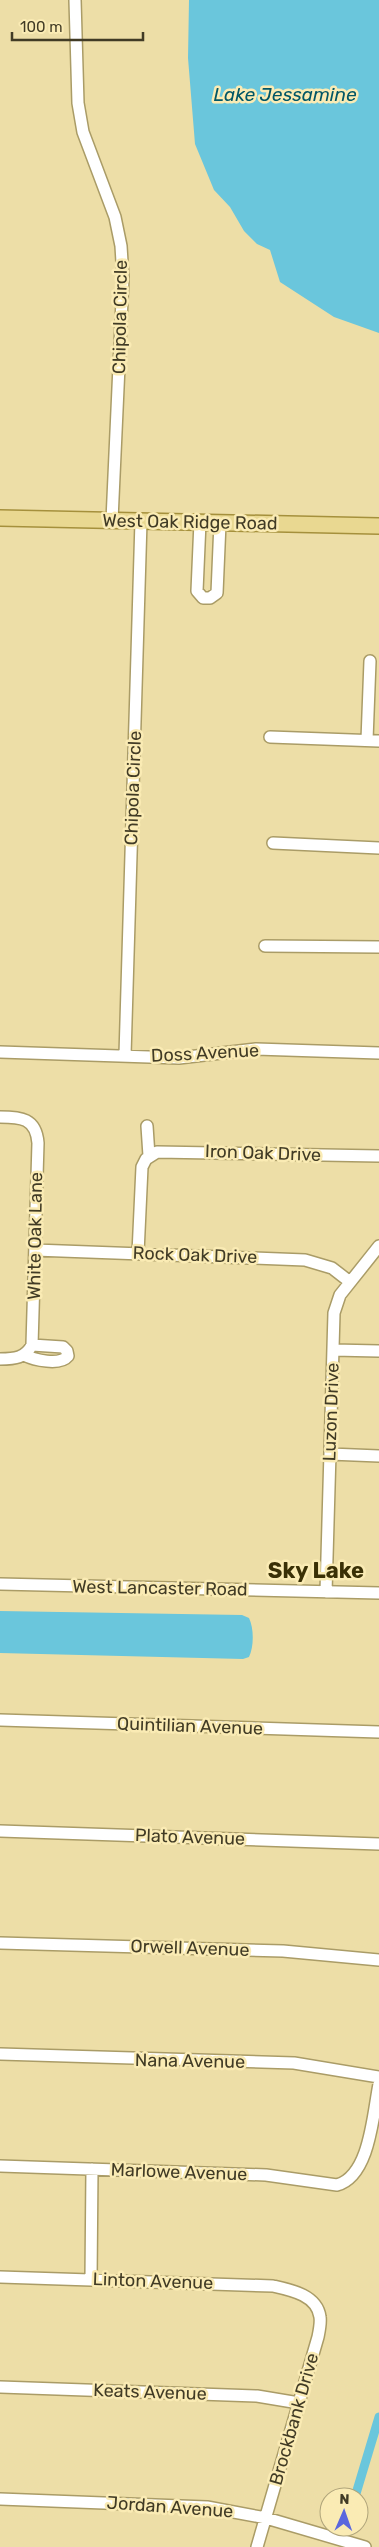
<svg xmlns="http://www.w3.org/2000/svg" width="379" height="2547" font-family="Rubik,sans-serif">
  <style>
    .water { fill: #6ac6dc }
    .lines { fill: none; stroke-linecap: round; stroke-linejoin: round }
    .canal { stroke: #6ac6dc; stroke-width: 9 }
    .minor-casing { stroke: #aa9c67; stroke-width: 14 }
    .major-casing { stroke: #a5903c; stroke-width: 18 }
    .minor { stroke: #fff; stroke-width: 11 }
    .major { stroke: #e9d891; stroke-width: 15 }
    .labels { text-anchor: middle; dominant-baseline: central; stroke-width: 5; stroke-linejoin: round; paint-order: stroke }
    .street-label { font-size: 18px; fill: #413b25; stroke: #faebb4 }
    .water-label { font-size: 19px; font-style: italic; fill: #015666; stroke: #faebb4 }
    .district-label { font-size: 22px; font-weight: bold; fill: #3a3006; stroke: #faebb4 }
  </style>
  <rect width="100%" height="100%" fill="#eddea7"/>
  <path class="water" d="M189,0H379V333L334,317L280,282L270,250L257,244L244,231L230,207L214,190L195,144L188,58Z
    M0,1611L242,1615L249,1618C254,1628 254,1647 249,1657L243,1659L0,1653Z"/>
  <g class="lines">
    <path class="canal" d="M355,2497L379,2417
      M345,2530L346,2527"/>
    <defs>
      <path id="minor" d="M75,0L78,103L83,132L115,217L121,246L123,278L112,520
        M200,522L197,591L203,598H210L217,593L220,523
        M270,737L379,741
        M367,740L370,661
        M273,843L379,848
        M265,946L379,947
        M0,1052L179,1058L256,1049L379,1053
        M125,1055L141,521
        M0,1117C21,1117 36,1118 38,1143L32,1345C25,1358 15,1359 0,1359
        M147,1126L149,1156
        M35,1250L305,1260L332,1268L350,1282
        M138,1253L142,1167L146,1159L157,1152L379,1156
        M333,1350L379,1351
        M24,1355C34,1360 60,1366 68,1356L67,1351L63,1347L32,1345
        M330,1454L379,1456
        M0,1584L379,1593
        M326,1592L334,1313L340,1295L379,1246
        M0,1720L379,1732
        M0,1831L379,1844
        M0,1943L283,1951L379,1960
        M0,2054L294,2063L379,2077
        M0,2166L266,2175L337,2185C370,2176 373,2114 379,2084
        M0,2277L273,2286C291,2290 317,2295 320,2317C321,2323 319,2332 318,2337L257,2547
        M91,2279L92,2169
        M0,2387L257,2396L299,2403
        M0,2499L207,2507L266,2518L365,2547"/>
      <path id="major" d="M0,518L379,526"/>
    </defs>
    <use href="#minor" class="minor-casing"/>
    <use href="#major" class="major-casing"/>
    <use href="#minor" class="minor"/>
    <use href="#major" class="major"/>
  </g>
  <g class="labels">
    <g class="street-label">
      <text transform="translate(120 317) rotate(-89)">Chipola Circle</text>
      <text transform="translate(190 522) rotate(1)">West Oak Ridge Road</text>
      <text transform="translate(133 788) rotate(-88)">Chipola Circle</text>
      <text transform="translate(205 1053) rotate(-3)">Doss Avenue</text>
      <text transform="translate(263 1153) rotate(2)">Iron Oak Drive</text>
      <text transform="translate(35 1236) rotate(-89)">White Oak Lane</text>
      <text transform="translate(195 1255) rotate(2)">Rock Oak Drive</text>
      <text transform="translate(331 1412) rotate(-88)">Luzon Drive</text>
      <text transform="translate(160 1588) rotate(1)">West Lancaster Road</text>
      <text transform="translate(190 1726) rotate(2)">Quintilian Avenue</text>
      <text transform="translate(190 1837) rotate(2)">Plato Avenue</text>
      <text transform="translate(190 1948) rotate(2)">Orwell Avenue</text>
      <text transform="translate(190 2061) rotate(1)">Nana Avenue</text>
      <text transform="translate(179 2172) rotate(2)">Marlowe Avenue</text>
      <text transform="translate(153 2281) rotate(2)">Linton Avenue</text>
      <text transform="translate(150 2392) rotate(2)">Keats Avenue</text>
      <text transform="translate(294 2419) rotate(-74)">Brockbank Drive</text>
      <text transform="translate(170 2507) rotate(4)">Jordan Avenue</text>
    </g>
    <g class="water-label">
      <text x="285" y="94">Lake Jessamine</text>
    </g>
    <g class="district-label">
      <text x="316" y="1570">Sky Lake</text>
    </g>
  </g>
  <g transform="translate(344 2512) rotate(2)"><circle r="24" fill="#faebb4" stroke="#b0a57b"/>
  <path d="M0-4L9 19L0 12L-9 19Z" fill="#5b67de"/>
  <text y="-8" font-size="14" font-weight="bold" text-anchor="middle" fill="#413b25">N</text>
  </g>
  <path d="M12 32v8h131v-8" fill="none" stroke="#413b25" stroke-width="2.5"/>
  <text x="20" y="32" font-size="15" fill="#413b25" stroke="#faebb4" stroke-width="4" paint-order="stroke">100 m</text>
</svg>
